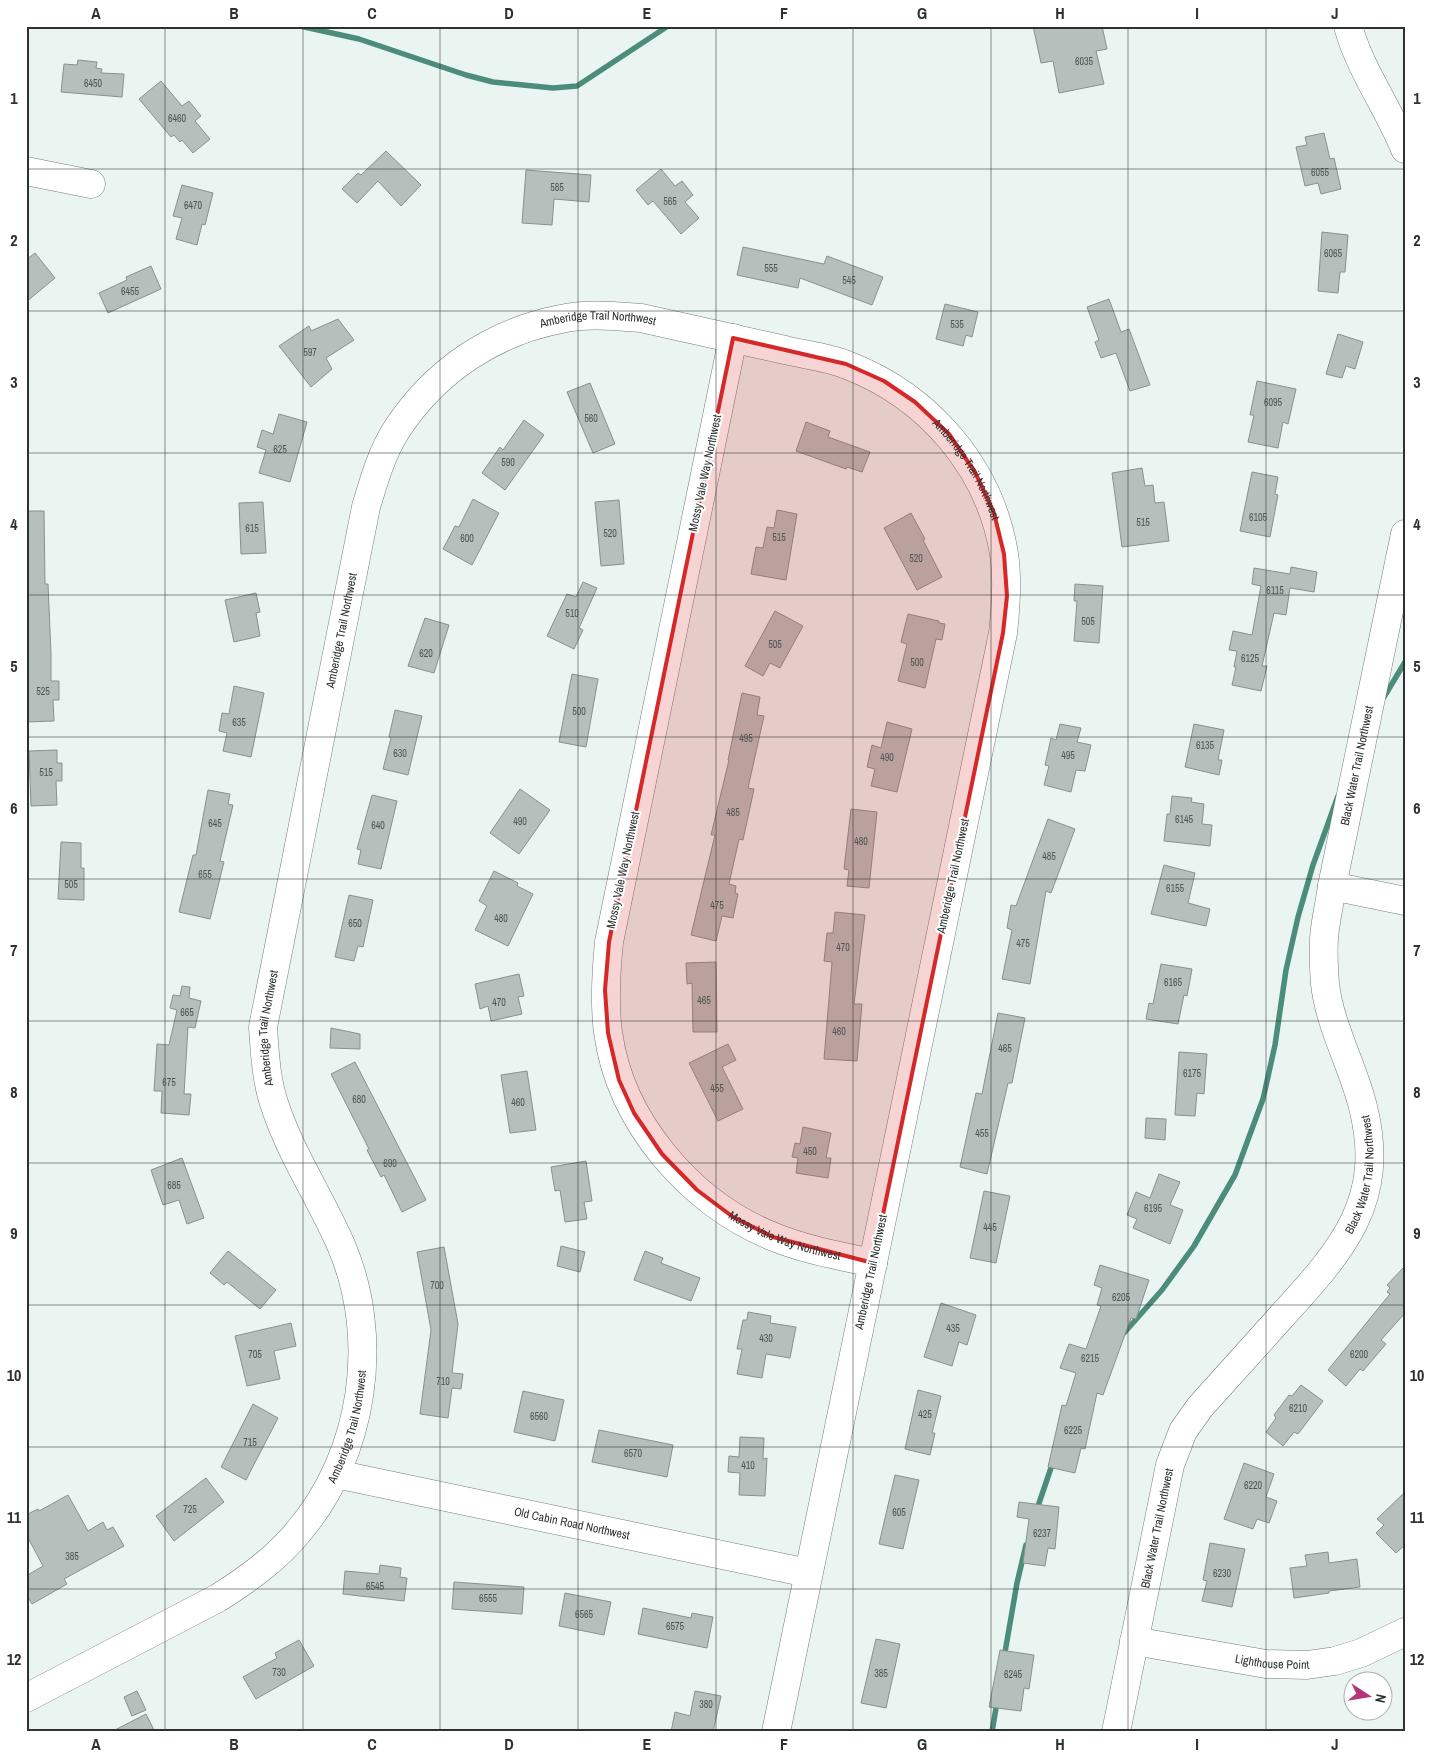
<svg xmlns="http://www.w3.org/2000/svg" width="1431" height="1758" font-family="'Archivo Narrow',sans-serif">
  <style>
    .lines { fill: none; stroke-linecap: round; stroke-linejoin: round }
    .stream { stroke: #4c8c7a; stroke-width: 5.5 }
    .building { fill: #b5c0bc; stroke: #87918d }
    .minor-casing { stroke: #747e7a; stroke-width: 29 }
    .minor { stroke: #fff; stroke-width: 28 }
    .marked { fill: #d62828; fill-opacity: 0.2; stroke: #d62828; stroke-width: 4; stroke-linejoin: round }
    .grid { fill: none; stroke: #2d3130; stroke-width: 1; stroke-opacity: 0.55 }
    .labels { text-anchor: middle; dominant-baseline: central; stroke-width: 4; stroke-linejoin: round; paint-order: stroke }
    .number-label { font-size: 10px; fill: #4f5553 }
    .street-label { font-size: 12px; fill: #2d3130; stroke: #fff }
    .neatline { fill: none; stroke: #2d3130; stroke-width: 2 }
    .grid-label { font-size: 16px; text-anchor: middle; font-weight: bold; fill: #2d3130 }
  </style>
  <rect width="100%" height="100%" fill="#eaf5f1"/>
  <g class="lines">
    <path class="stream" d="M300,26L359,39L466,75L493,82L553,88L577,86L668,26
      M1384,697L1405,662
      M1124,1333L1162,1290L1194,1246L1235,1175L1263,1099L1275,1045L1286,970L1298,917L1313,865L1338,796
      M1036,1512L1053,1462
      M1004,1658L1017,1583L1026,1545
      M992,1732L997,1702"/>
  </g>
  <path class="building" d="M1033,26H1102L1107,49L1096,51L1104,84L1059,93L1053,61L1041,63Z
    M78,60L97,62L96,68L102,69L101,73L124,74L122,97L61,92L64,64L77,65Z
    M161,81L182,106L189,101L201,116L195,121L210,139L193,153L182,140L180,142L174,135L171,137L139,99Z
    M1324,133L1330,159L1334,158L1341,189L1321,194L1318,183L1305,186L1296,147L1307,145L1305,137Z
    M386,151L421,185L401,206L378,181L357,203L342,189L358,173L361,175Z
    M661,169L675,186L682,181L693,195L685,202L699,218L681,234L653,201L648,205L636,190Z
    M526,170L591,175L589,202L554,199L552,225L522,223Z
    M182,185L213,193L205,225L202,224L197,245L176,239L182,218L173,216Z
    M1322,232L1348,235L1345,272H1340L1338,293L1318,291Z
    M743,247L824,264L827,256L883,277L872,305L800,278L798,288L737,275Z
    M35,253L55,278L26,302V260Z
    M151,266L161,289L108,313L99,293L127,280L126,277Z
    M1109,299L1121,332L1129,329L1150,385L1130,391L1116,353L1101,358L1095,342L1099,340L1087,307Z
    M945,304L978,312L972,337L966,335L963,346L936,339Z
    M338,319L354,340L326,358L332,369L311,387L279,346L309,326L311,331Z
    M1338,334L1363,342L1355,369L1346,366L1342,378L1326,374Z
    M1257,381L1296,389L1288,424L1283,422L1278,448L1248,442L1254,415H1250Z
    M590,383L615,444L593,453L567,392Z
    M279,414L307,422L290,482L259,473L266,450L257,447L262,430L273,434Z
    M524,420L544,435L505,490L482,473L500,447L503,450Z
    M806,422L830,431L828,437L870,452L862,472L847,467L846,469L796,451Z
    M1142,468L1145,486L1153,485L1155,503L1164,502L1169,541L1122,547L1112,473Z
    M1252,472L1278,477L1275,494L1278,495L1270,537L1240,531Z
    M473,499L499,513L472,565L443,549L455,526L459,527Z
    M619,500L624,564L601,566L595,502Z
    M263,502L266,553L241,554L239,503Z
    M777,510L797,514L786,580L751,574L756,547L763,548L767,527L774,528Z
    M26,511H44L45,584H48L51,653V681H59V700H53L54,721L26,722V669H28Z
    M911,513L925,539L923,540L942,577L917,590L884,528Z
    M1291,567L1317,572L1314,592L1290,588L1286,615L1274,613L1262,666H1267L1261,691L1232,685L1236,667H1234L1237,651L1229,650L1233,631L1252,635L1261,586L1252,584L1254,568L1290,574Z
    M583,582L597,588L579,628L583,630L574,649L547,636L567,594L576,597Z
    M1075,584L1103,586L1099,643L1074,641L1077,601H1074Z
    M256,593L260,612L256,613L260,636L234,642L225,600Z
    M775,611L803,626L780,668L770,663L763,676L745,666Z
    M908,614L939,621V623L945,624L942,640L936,639L925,688L898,681L907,644L901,642Z
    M425,618L449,625L434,673L408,666Z
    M572,674L598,679L586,747L559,742Z
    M234,686L264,693L251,757L223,751L227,733L219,731L222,713L229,714Z
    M742,693L760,697L757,715L764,716L748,788L754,789L743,840L739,839L729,884L736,886L735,893L738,894L733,918L722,916L716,941L691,935L715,835H711L729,760H728Z
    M395,710L422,716L408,775L383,769L391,738L389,737Z
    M887,722L912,729L897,792L871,786L875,769L867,767L872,745L881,748Z
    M1060,724L1081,728L1077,742L1091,745L1085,771L1076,770L1071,792L1044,785L1049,766L1045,765L1051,738L1056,740Z
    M1194,724L1224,730L1218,760H1222L1219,775L1185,767Z
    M57,750V763H62V781H56L57,805L31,806L29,751Z
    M520,789L550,810L519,854L490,833Z
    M208,790L230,794L228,804L233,805L220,861L224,862L210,919L179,912L193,855H196Z
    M372,795L397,801L381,869L358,864L361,850L357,849Z
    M1172,796L1192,798L1191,802L1204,804L1202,824L1212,825L1210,846L1164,841L1167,814H1170Z
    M851,809L877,812L869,888L847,886L849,870L844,869Z
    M1048,819L1075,829L1051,893L1046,891L1030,984L1002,979L1012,930L1007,928L1011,905L1016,906Z
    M61,842L81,843V868H84V900L58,899Z
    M1164,865L1195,873L1188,903L1210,909L1206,926L1151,914Z
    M494,871L518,883L517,886L533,894L508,946L475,930L487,906L479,901Z
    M349,895L373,900L363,947L358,946L354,961L335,957Z
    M835,912L865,915L854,1004H862L857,1061L824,1059L832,962L824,961L827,933H833Z
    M716,962L717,1032H693L692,983L687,984L686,963Z
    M1161,964L1192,969L1187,996L1184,995L1178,1024L1146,1019L1149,1003L1153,1004Z
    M519,974L524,996L518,997L522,1014L491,1021L488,1006L480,1009L475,984Z
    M182,986L190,987L189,998L201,1001L195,1028L188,1027L184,1094H191L189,1115L161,1113L162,1091H154L157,1044L169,1045L177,1010L170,1008L173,995L180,996Z
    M998,1013L1025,1018L1012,1083H1008L987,1174L960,1167L976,1093L982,1094Z
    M331,1028L360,1034V1049L330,1048Z
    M728,1044L736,1060L722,1067L743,1109L718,1121L689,1063Z
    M1179,1052L1207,1054L1204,1094L1197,1093L1195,1116L1175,1115Z
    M355,1062L426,1200L402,1212L384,1175L381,1177L367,1150L369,1149L331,1074Z
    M527,1071L536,1130L510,1133L501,1075Z
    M1146,1118L1166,1119L1165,1140L1145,1138Z
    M803,1127L831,1133L826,1158H831L828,1178L796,1173L798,1158L792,1157L795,1143L800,1144Z
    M182,1158L204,1218L187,1224L179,1200L163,1205L151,1170Z
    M586,1161L592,1201L584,1202L587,1219L565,1222L560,1190L555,1191L551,1167Z
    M1159,1174L1180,1182L1170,1205L1183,1210L1170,1244L1133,1228L1137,1219L1127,1215L1136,1192L1150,1198Z
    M984,1191L1010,1196L996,1263L970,1258Z
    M561,1246L585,1252L580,1272L557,1266Z
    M444,1247L458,1324L452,1373L463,1374L461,1389L452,1388L448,1418L420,1414L431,1330L417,1252Z
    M228,1251L276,1290L260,1309L227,1282L224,1285L210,1273Z
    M645,1251L663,1258L661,1263L700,1278L691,1301L634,1280Z
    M1100,1265L1149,1280L1136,1319L1131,1318L1103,1395L1097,1393L1085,1449L1081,1448L1075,1473L1048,1467L1062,1405L1066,1406L1076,1373L1060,1368L1069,1344L1086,1349L1101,1306L1097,1305L1102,1288L1094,1285Z
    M1405,1266V1313L1381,1340L1386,1344L1363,1371L1360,1369L1346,1386L1328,1370L1390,1294L1387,1292L1390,1288L1387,1285Z
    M941,1303L976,1315L967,1345L959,1342L952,1366L924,1357Z
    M748,1312L771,1316L770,1323L796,1327L790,1358L766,1354L762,1378L737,1374L742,1349H737L743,1320H747Z
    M291,1323L296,1346L274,1351L280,1379L247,1386L235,1336Z
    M1301,1385L1323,1401L1298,1434L1294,1432L1283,1446L1266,1432L1276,1418L1274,1415L1289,1395L1292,1396Z
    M918,1390L941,1396L932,1433H935L930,1455L905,1449Z
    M523,1391L564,1400L555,1441L514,1432Z
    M253,1404L278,1418L246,1480L221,1467Z
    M599,1430L673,1445L667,1477L592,1462Z
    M740,1437L764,1438L763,1459L767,1458L765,1496L739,1495L740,1473L728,1472L729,1456L739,1457Z
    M1244,1463L1274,1474L1266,1497L1277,1501L1269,1523L1257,1519L1253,1529L1224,1519Z
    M895,1475L919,1480L903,1549L879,1544Z
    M206,1478L224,1502L174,1541L156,1516Z
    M1405,1492V1545L1396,1553L1376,1533L1384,1525L1377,1519Z
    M68,1495L88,1531L103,1522L107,1530L113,1527L124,1546L64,1579L67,1584L32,1604L26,1594V1576L43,1566L26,1534V1515L38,1509L39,1511Z
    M1019,1502L1059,1507L1055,1549L1048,1548L1045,1566L1023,1563L1029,1519L1017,1517Z
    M1210,1543L1245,1549L1232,1607L1202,1601L1207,1581L1203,1580Z
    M1328,1552L1329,1563L1357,1559L1360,1587L1329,1591V1593L1294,1598L1290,1568L1307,1566L1305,1555Z
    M380,1565L401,1568L400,1577L407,1578L404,1601L343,1594L345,1571L379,1574Z
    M454,1582L524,1587L522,1614L452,1609Z
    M565,1593L611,1602L604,1635L559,1626Z
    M643,1608L691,1618L692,1613L713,1617L707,1648L638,1634Z
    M876,1639L900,1644L886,1708L861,1703Z
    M299,1640L314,1666L256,1699L243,1677L277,1658L275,1653Z
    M1000,1650L1034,1655L1029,1689L1024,1688L1021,1711L989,1707Z
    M137,1691L146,1710L132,1716L124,1697Z
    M695,1691L721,1696L713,1732H671L675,1712L690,1716Z
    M146,1714L155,1732H111Z"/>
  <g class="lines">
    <defs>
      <g id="minor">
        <path d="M1348,26C1360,70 1388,107 1405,149"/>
        <path d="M26,171L91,184"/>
        <path id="s1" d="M733,338L609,942C606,972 604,1002 608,1032C620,1122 691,1204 774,1237C806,1250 840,1256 873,1263"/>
        <path d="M1332,886L1405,901"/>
        <path id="s2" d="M336,1474L808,1573"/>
        <path id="s3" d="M1134,1641L1266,1664L1307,1665L1335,1661L1361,1653L1405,1632"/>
        <path id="s4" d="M26,1698L218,1598C248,1579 276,1559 299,1531C364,1454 381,1338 341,1245C321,1199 292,1156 276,1109C266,1082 265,1055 263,1027L366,507C374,480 382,452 397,429C435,371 493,332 561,319C586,313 615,316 641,318C689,329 737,339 785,350C805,355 828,357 847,365C928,396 990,467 1004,554C1008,580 1006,607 1003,633L776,1732"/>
        <path id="s5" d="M1116,1732L1170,1465L1183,1431L1200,1407C1227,1377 1254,1347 1281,1317C1341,1251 1387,1202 1363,1107C1353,1066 1330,1027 1325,984C1324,970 1323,953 1324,939C1325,921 1330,903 1332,886L1405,534"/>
      </g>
    </defs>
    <use href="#minor" class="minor-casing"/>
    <use href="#minor" class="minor"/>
  </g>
  <path class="marked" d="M733,338L846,364L884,381L915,402L949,434L975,472L994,513L1004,554L1007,596L1003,633L873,1263L773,1237L733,1217L697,1190L662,1154L634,1113L619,1080L608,1033L605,990L609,942Z"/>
  <path class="grid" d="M165,26V1732M303,26V1732M440,26V1732M578,26V1732M716,26V1732M853,26V1732M991,26V1732M1128,26V1732M1266,26V1732M26,169H1405M26,311H1405M26,453H1405M26,595H1405M26,737H1405M26,879H1405M26,1021H1405M26,1163H1405M26,1305H1405M26,1447H1405M26,1589H1405"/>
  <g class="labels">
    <g class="number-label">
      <text x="1084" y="61">6035</text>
      <text x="93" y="83">6450</text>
      <text x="177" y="118">6460</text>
      <text x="1320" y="172">6055</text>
      <text x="557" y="187">585</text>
      <text x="670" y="201">565</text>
      <text x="193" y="205">6470</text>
      <text x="1333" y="253">6065</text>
      <text x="771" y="268">555</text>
      <text x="849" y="280">545</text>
      <text x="130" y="291">6455</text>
      <text x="957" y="324">535</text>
      <text x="310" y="352">597</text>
      <text x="1273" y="402">6095</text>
      <text x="591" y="418">560</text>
      <text x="280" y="449">625</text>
      <text x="508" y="462">590</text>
      <text x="1258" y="517">6105</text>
      <text x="1143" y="522">515</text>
      <text x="252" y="528">615</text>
      <text x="610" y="533">520</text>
      <text x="779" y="537">515</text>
      <text x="467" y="538">600</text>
      <text x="916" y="558">520</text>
      <text x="1275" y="590">6115</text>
      <text x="572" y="613">510</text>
      <text x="1088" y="621">505</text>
      <text x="775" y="644">505</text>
      <text x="426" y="653">620</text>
      <text x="1250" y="658">6125</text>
      <text x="917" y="662">500</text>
      <text x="43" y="691">525</text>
      <text x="579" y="711">500</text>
      <text x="239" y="722">635</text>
      <text x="746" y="738">495</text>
      <text x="1205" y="745">6135</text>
      <text x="400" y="753">630</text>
      <text x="1068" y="755">495</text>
      <text x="887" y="757">490</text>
      <text x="46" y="772">515</text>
      <text x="733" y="812">485</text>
      <text x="1184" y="819">6145</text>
      <text x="520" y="821">490</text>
      <text x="215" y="823">645</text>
      <text x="378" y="825">640</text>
      <text x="861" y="841">480</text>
      <text x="1049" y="856">485</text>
      <text x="205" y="874">655</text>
      <text x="71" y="884">505</text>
      <text x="1175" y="888">6155</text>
      <text x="717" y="905">475</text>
      <text x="501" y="918">480</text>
      <text x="355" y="923">650</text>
      <text x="1023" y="943">475</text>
      <text x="843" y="947">470</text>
      <text x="1173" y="982">6165</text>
      <text x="704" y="1000">465</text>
      <text x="499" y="1002">470</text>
      <text x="187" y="1012">665</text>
      <text x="839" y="1031">460</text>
      <text x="1005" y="1048">465</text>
      <text x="1192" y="1073">6175</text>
      <text x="169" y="1082">675</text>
      <text x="717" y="1088">455</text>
      <text x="359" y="1099">680</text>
      <text x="518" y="1102">460</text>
      <text x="982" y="1133">455</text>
      <text x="810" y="1151">450</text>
      <text x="390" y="1163">690</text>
      <text x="174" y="1185">685</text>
      <text x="1153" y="1208">6195</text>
      <text x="990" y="1227">445</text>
      <text x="437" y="1285">700</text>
      <text x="1121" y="1297">6205</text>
      <text x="953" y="1328">435</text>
      <text x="766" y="1338">430</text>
      <text x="255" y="1354">705</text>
      <text x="1359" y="1354">6200</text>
      <text x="1090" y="1358">6215</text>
      <text x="443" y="1381">710</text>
      <text x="1298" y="1408">6210</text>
      <text x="925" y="1414">425</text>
      <text x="539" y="1416">6560</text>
      <text x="1073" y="1430">6225</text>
      <text x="250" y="1442">715</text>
      <text x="633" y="1453">6570</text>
      <text x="748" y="1465">410</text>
      <text x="1253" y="1485">6220</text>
      <text x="190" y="1509">725</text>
      <text x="899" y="1512">605</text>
      <text x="1042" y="1533">6237</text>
      <text x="72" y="1556">385</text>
      <text x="1222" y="1573">6230</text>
      <text x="375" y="1586">6545</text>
      <text x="488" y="1598">6555</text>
      <text x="584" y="1614">6565</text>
      <text x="675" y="1626">6575</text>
      <text x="279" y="1672">730</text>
      <text x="881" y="1673">385</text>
      <text x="1013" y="1674">6245</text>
      <text x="706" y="1704">380</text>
    </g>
    <g class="street-label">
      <text stroke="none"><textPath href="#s4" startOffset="1714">Amberidge Trail Northwest</textPath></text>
      <text stroke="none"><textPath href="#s4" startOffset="2132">Amberidge Trail Northwest</textPath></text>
      <text transform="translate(705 473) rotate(-78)">Mossy Vale Way Northwest</text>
      <text stroke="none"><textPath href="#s4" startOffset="1264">Amberidge Trail Northwest</textPath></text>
      <text stroke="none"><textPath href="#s5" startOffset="1048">Black Water Trail Northwest</textPath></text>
      <text transform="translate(623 870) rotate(-78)">Mossy Vale Way Northwest</text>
      <text transform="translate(953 876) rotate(-78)">Amberidge Trail Northwest</text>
      <text stroke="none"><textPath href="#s4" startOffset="859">Amberidge Trail Northwest</textPath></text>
      <text stroke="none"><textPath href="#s5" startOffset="628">Black Water Trail Northwest</textPath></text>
      <text stroke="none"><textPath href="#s1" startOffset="992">Mossy Vale Way Northwest</textPath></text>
      <text transform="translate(871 1272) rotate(-78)">Amberidge Trail Northwest</text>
      <text stroke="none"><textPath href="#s4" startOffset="439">Amberidge Trail Northwest</textPath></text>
      <text stroke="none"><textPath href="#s2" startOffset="241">Old Cabin Road Northwest</textPath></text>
      <text stroke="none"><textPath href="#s5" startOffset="208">Black Water Trail Northwest</textPath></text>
      <text stroke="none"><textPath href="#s3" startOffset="140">Lighthouse Point</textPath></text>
    </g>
  </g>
  <rect width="1431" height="1758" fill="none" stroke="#ffffff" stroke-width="55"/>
  <g transform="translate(1368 1696) rotate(102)"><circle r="24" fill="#ffffff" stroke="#abadac"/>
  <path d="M0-4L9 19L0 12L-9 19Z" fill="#b63279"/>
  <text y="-8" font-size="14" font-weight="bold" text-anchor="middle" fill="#2d3130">N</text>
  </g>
  <rect x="28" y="28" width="1376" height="1702" class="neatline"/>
  <g class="grid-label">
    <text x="96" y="19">A</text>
    <text x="234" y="19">B</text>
    <text x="372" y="19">C</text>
    <text x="509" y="19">D</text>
    <text x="647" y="19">E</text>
    <text x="784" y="19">F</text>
    <text x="922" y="19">G</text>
    <text x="1060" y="19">H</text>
    <text x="1197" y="19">I</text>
    <text x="1335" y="19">J</text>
    <text x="14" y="104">1</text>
    <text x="1417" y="104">1</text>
    <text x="14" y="246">2</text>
    <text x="1417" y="246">2</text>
    <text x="14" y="388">3</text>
    <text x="1417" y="388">3</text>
    <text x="14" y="530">4</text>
    <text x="1417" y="530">4</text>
    <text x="14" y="672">5</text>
    <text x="1417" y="672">5</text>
    <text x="14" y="814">6</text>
    <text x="1417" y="814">6</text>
    <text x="14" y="956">7</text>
    <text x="1417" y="956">7</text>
    <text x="14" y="1098">8</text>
    <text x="1417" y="1098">8</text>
    <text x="14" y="1239">9</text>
    <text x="1417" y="1239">9</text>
    <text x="14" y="1381">10</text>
    <text x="1417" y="1381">10</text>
    <text x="14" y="1523">11</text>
    <text x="1417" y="1523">11</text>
    <text x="14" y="1665">12</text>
    <text x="1417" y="1665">12</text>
    <text x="96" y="1750">A</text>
    <text x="234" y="1750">B</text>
    <text x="372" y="1750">C</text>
    <text x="509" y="1750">D</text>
    <text x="647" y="1750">E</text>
    <text x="784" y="1750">F</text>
    <text x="922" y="1750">G</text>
    <text x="1060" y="1750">H</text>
    <text x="1197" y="1750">I</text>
    <text x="1335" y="1750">J</text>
  </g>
</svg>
